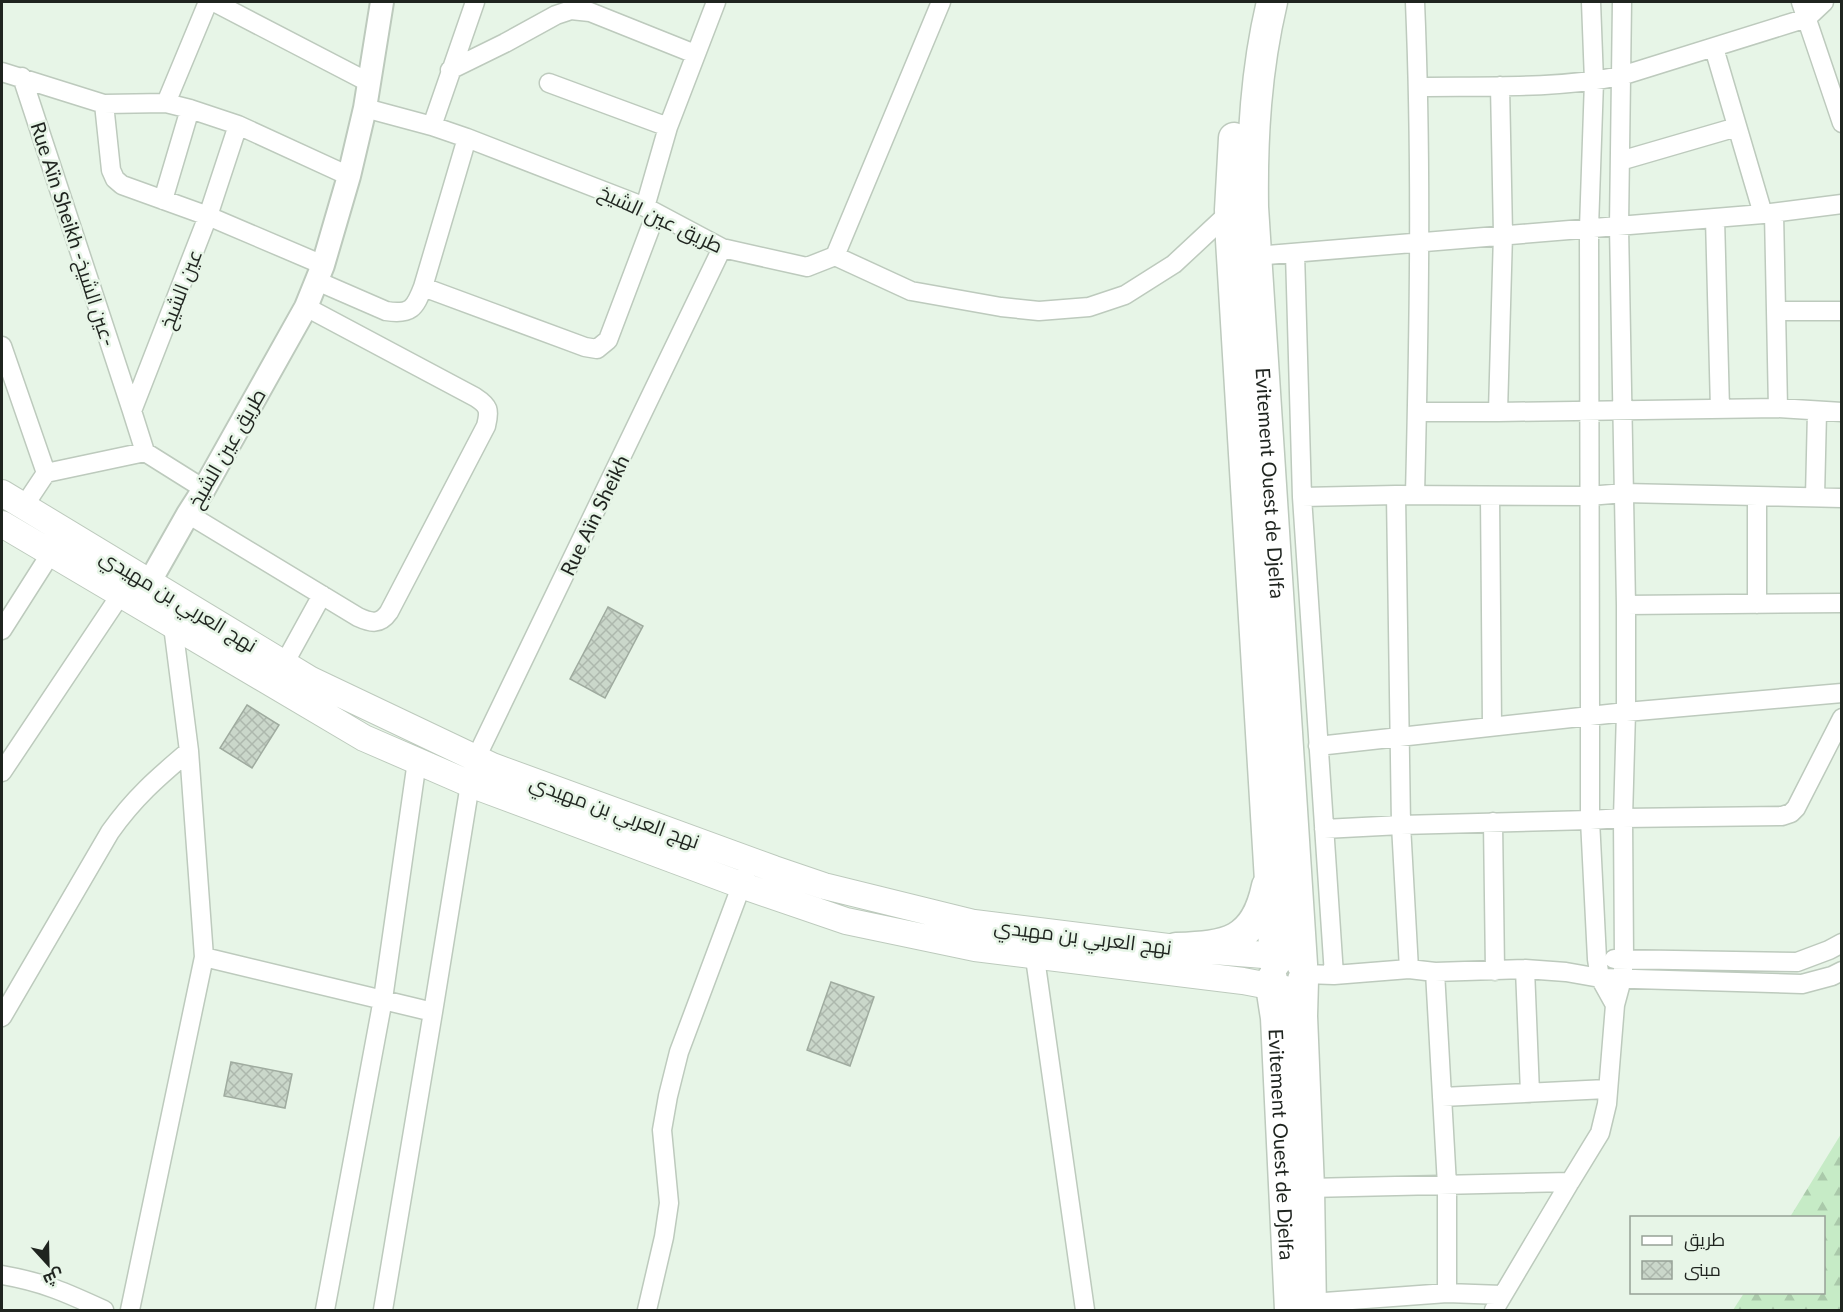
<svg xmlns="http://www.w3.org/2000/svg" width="1843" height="1312" font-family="Lato,Cairo,sans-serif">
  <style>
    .forest { fill: url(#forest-firs) }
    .building { fill: url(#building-cross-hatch); stroke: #9fab9f; stroke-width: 1.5 }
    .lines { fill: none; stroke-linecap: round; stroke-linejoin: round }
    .minor-casing { stroke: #bdcabd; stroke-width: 21 }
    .tertiary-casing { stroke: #bdcabd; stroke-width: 26 }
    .secondary-casing { stroke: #bdcabd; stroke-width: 28 }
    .trunk-casing { stroke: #bdcabd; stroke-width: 33 }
    .minor { stroke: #fff; stroke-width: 18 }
    .tertiary { stroke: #fff; stroke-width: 22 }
    .secondary { stroke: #fff; stroke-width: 26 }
    .trunk { stroke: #fff; stroke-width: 30 }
    .labels { text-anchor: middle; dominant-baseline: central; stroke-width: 5; stroke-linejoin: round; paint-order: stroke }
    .street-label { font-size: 20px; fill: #1f241f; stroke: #e7f5e7 }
  </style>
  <defs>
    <pattern id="forest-firs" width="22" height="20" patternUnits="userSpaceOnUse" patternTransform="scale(1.5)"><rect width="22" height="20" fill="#c6ebc6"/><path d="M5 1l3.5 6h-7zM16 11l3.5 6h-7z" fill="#aac9aa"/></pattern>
    <pattern id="building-cross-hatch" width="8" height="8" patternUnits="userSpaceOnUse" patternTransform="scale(1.5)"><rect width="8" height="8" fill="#cad7ca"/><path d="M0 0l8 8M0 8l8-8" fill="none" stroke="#adb8ad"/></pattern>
  </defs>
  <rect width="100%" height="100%" fill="#e7f5e7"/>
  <path class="forest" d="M1841,1134V1310H1733L1744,1293L1824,1292V1218L1790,1217Z"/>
  <path class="building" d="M608,607L643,626L605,698L570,679Z
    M247,705L279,725L252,768L220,748Z
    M831,982L874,997L850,1066L807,1050Z
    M231,1062L292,1074L285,1108L224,1096Z"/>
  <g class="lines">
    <defs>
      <path id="minor" d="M214,2L368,82
        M1415,2C1422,166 1419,330 1415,495
        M1591,2L1594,81L1589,228L1590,716V820L1597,959L1600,978L1615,1005
        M1801,2L1842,123
        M1714,48L1763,214
        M450,70L505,43L556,15L571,10L590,12L695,54
        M2,72L104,104L166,103L190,109L238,125L349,176
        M22,77L132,411
        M549,83L668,127
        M1419,87C1486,86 1555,89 1621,76L1807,18L1824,2
        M166,103L208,2
        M104,104L111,170L115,179L122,185L208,216L323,265
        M365,108L432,126L467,138L645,207L722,248L807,267L835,256L941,2
        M432,126L475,2
        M1620,161L1737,127
        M163,200L190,109
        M645,207L668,127L716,2
        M1774,213L1778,408
        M1715,218L1720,409
        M1295,253L1302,497L1334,975
        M835,256L911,291L1001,307L1039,311L1089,307L1125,295L1174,264L1232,210
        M1256,256L1763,214L1842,204
        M317,281L386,311C411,315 415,308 423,287L467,138
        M423,287L585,347L597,349L608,340L656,213
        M1776,311H1842
        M2,346L46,473L24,506
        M1417,412H1498L1778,408L1842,412
        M1498,412L1503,234L1500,86
        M145,452L132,411L208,216L238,125
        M46,473L145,452L204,489
        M1396,495L1401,825L1409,969
        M1490,496L1492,726
        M1302,497L1396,495L1589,496L1624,493L1842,498
        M1815,497L1817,412
        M188,514L358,617C371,623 380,625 389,612L486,426C490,410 489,406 475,397L306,307
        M1757,604V497
        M1626,605L1842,603
        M2,630L51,553
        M284,664L322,595
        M1318,746L1626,712L1842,693
        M2,772L121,594
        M1493,822L1495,971
        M1324,829L1401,825L1590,820L1623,818L1782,816L1791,813L1796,808L1842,718
        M1033,944L1085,1310
        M204,957L433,1012
        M1614,959L1797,962L1829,950L1842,943
        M1525,969L1530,1093
        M1435,972L1447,1185V1293
        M1304,974L1334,975L1409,969L1435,972L1525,969L1566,972L1600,978L1802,984L1832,976L1842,971
        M2,1017L110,832C134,798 157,778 189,751
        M1442,1097L1607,1089
        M1570,1182L1600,1133L1607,1104L1615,1005L1622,979L1624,959L1623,818L1626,712V605L1619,226L1622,2
        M1309,1188L1570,1182L1494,1310
        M2,1275C43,1282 67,1293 104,1310
        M1311,1303L1447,1293L1502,1295
        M130,1310L204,957L189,751L173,626L176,617
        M325,1310L383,999L417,761
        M383,1310L433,1012L470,784L476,758L722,248
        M647,1310L664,1237L669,1203L662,1130L668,1096L679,1052L745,876"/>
      <path id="tertiary" d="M141,597L188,514L204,489L306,307L323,265L349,176L365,108L382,2"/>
      <path id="secondary" d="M2,493L311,680L492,766L774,869L824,886L974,923L1176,948L1289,957
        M2,524L364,738L470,784L741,885L846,921L975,948L1243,981L1285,989"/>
      <g id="trunk">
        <path id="s1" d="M1272,2C1256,70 1252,136 1253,207L1302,964"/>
        <path d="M1234,138L1230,210L1231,240L1275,963"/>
        <path d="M1176,948C1227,946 1255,943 1267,886"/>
        <path id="s2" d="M1272,979L1271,986L1276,1018L1290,1310"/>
        <path d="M1303,980L1302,1016L1309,1188L1311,1310"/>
      </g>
    </defs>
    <use href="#minor" class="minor-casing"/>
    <use href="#tertiary" class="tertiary-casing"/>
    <use href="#secondary" class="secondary-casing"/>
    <use href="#trunk" class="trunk-casing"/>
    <use href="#minor" class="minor"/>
    <use href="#tertiary" class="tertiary"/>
    <use href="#secondary" class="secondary"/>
    <use href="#trunk" class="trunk"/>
  </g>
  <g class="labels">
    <g class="street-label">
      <text transform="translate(661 218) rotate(25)">طريق عين الشيخ</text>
      <text transform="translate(74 234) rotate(72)">Rue Aïn Sheikh -عين الشيخ-</text>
      <text transform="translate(180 289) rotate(-69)">عين الشيخ</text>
      <text transform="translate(226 448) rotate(-60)">طريق عين الشيخ</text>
      <text stroke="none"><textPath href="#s1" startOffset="483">Evitement Ouest de Djelfa</textPath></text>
      <text transform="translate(594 515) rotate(-64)">Rue Aïn Sheikh</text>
      <text transform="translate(179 600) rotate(31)">نهج العربي بن مهيدي</text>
      <text transform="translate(615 811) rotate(20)">نهج العربي بن مهيدي</text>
      <text transform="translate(1083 936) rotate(7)">نهج العربي بن مهيدي</text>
      <text stroke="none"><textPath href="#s2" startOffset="166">Evitement Ouest de Djelfa</textPath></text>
    </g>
  </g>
  <rect width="1843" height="1312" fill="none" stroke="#1f241f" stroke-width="6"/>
  <rect x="1630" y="1216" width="195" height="78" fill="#e7f5e7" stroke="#97a197" stroke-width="1.5"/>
  <rect x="1642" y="1236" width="30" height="9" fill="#ffffff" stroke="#97a197" stroke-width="1.5"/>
  <text x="1684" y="1246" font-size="18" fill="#1f241f">طريق</text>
  <rect x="1642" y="1261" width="30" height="18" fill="url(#building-cross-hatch)" stroke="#97a197" stroke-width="1.5"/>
  <text x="1684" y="1276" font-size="18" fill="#1f241f">مبنى</text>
  <g transform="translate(48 1264) rotate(158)" stroke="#e7f5e7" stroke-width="4.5" paint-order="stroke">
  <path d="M0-4.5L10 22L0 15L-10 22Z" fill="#1f241f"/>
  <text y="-9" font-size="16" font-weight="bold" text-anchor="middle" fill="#1f241f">ش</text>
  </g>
</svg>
